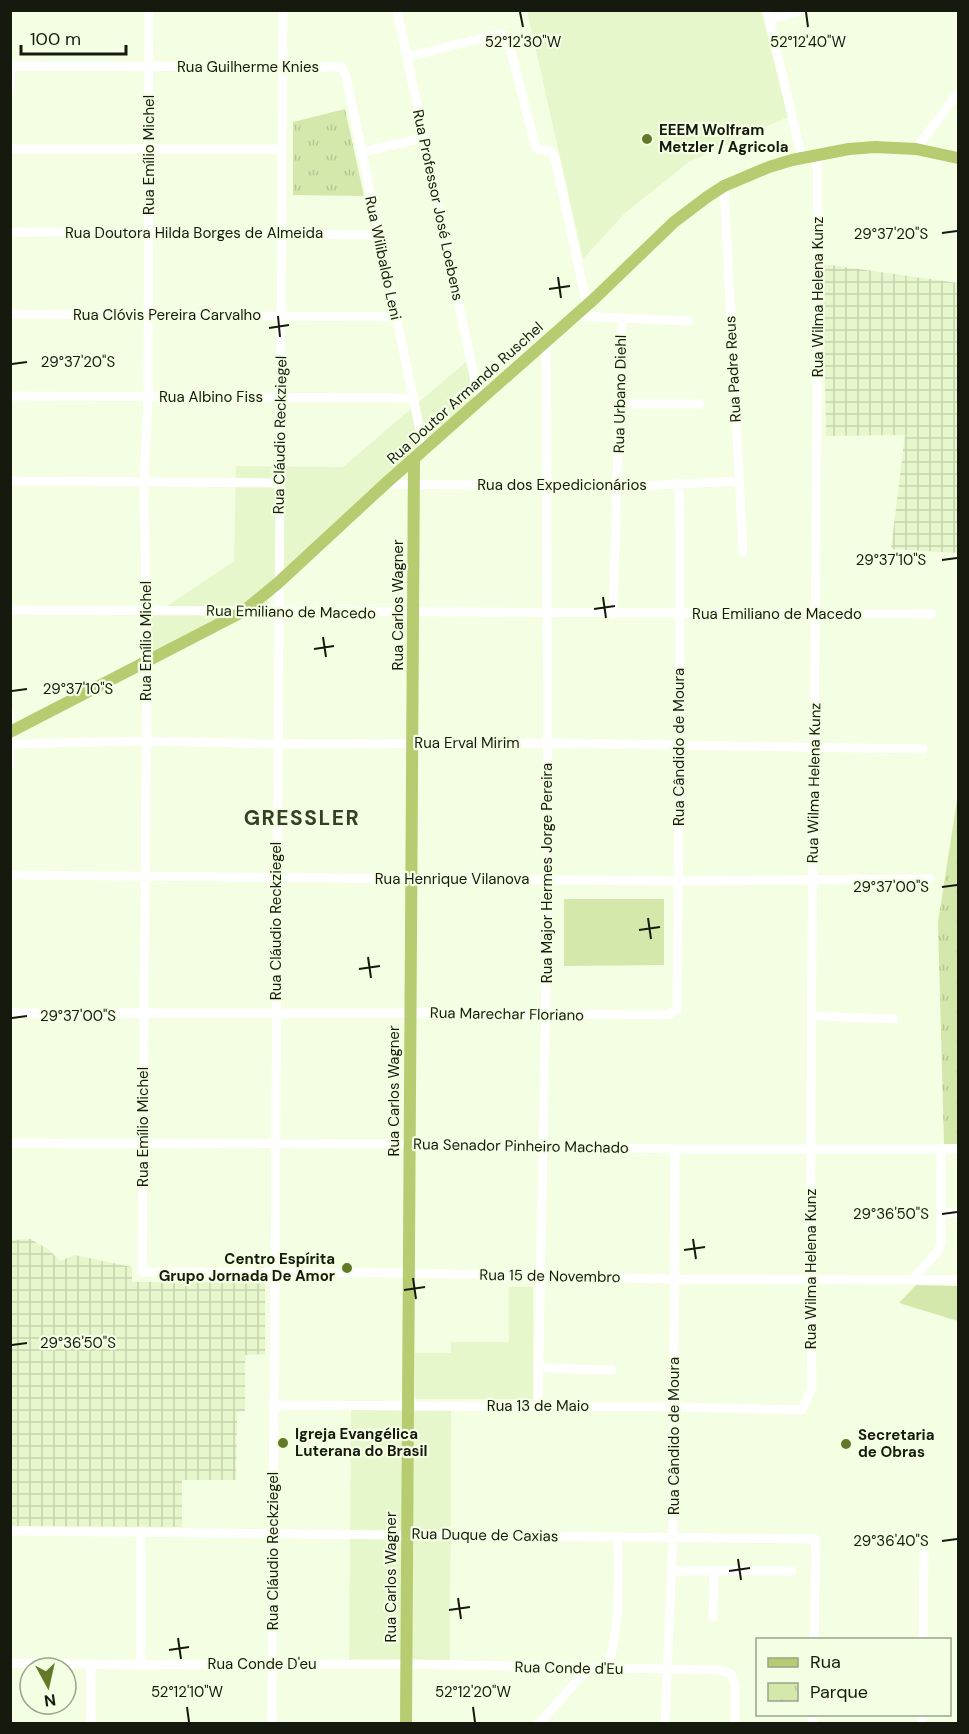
<svg xmlns="http://www.w3.org/2000/svg" width="969" height="1734" font-family="'DM Sans',sans-serif">
  <style>
    .built { fill: #e7f7cc }
    .industrial { fill: url(#industrial-grid) }
    .grass { fill: #d4e8ac }
    .park { fill: url(#park-tufts) }
    .lines { fill: none; stroke-linecap: round; stroke-linejoin: round }
    .minor { stroke: #fff; stroke-width: 9 }
    .major { stroke: #b7cc70; stroke-width: 12 }
    .ticks { fill: none; stroke: #161a0e; stroke-width: 2 }
    .poi-dot { fill: #63792a; stroke: #f4fee2; stroke-width: 2 }
    .labels { text-anchor: middle; dominant-baseline: central; stroke-width: 4.5; stroke-linejoin: round; paint-order: stroke }
    .street-label { font-size: 15px; fill: #161a0e; stroke: #f4fee2 }
    .poi-label { font-size: 15px; font-weight: bold; fill: #161a0e; stroke: #f4fee2; text-anchor: start }
    .district-label { font-size: 21px; font-weight: bold; letter-spacing: 1.5px; fill: #364023; stroke: #f4fee2 }
    .ticks-label { font-size: 15px; text-anchor: middle; fill: #161a0e; stroke: #f4fee2; stroke-width: 4.5; stroke-linejoin: round; paint-order: stroke }
  </style>
  <defs>
    <pattern id="industrial-grid" width="8" height="8" patternUnits="userSpaceOnUse" patternTransform="scale(1.5)"><rect width="8" height="8" fill="#e7f7cc"/><path d="M0 4h8M4 0v8" fill="none" stroke="#c5d3ae"/></pattern>
    <pattern id="park-tufts" width="24" height="20" patternUnits="userSpaceOnUse" patternTransform="scale(1.5)"><rect width="24" height="20" fill="#d4e8ac"/><path d="M3 7l-1-3M5 7V3M7 7l1-3M15 17l-1-3M17 17v-4M19 17l1-3" fill="none" stroke="#b5c693"/></pattern>
  </defs>
  <rect width="100%" height="100%" fill="#f4fee2"/>
  <path class="built" d="M527,11H761L788,117L689,162L625,213L583,259Z
    M467,361L475,398L292,564L246,603L152,652L151,617L234,561L236,466L343,467Z
    M509,1287H533V1399H415V1353H451V1342H509Z
    M351,1410L451,1411L450,1661L349,1660Z"/>
  <path class="industrial" d="M823,264L958,283V553L891,549L905,435L826,436Z
    M30,1239L48,1249L60,1261L75,1255L132,1267V1282H265V1354L245,1355V1411L237,1412L236,1480H182V1527L11,1526V1240Z"/>
  <path class="grass" d="M564,899H664V965L564,966Z
    M916,1285L958,1286V1321L899,1303Z"/>
  <path class="park" d="M345,109L364,196L293,195V122Z
    M958,794V1144H944L938,922Z"/>
  <g class="lines">
    <path class="minor" d="M149,10L148,397L144,483L147,662L142,1272L408,1273L674,1279L958,1280
      M397,10L479,400
      M767,10L802,158
      M769,20L802,10
      M407,57L498,34L504,35L508,40L535,145L538,149L551,152L555,158L587,305
      M10,66L342,67L346,76L424,449
      M10,89L11,66
      M10,149H282
      M916,149L958,93
      M361,152L423,138
      M724,186L743,552
      M10,232L378,235
      M10,314L395,317
      M574,316L689,321
      M10,396L412,398
      M620,404H700
      M10,481L280,483
      M385,484L618,487L739,481
      M10,610L932,614
      M613,614L622,318
      M10,714V765
      M10,744L146,741L277,744L548,743L923,749
      M10,875L679,881L930,879
      M10,1013H410L668,1015L677,1009C679,835 681,660 679,485
      M812,1016L894,1019
      M10,1143L409,1144L675,1149H958
      M942,1213H958
      M912,1280L938,1251L941,1244V1149
      M539,1368L612,1370
      M273,1405L674,1407L802,1410L812,1388C807,976 820,565 817,154
      M538,1406L548,880L546,340
      M10,1531L816,1539L814,1640
      M671,1571H792
      M713,1617L714,1572
      M923,1640L924,1553
      M10,1663L141,1665L406,1664L719,1670L731,1674L735,1685V1724
      M141,1665V1531
      M607,1668C621,1626 618,1581 618,1537
      M91,1724V1664
      M272,1724L283,10
      M538,1724L589,1668
      M665,1724L673,1538L675,1149
      M813,1724V1714
      M922,1724V1714"/>
    <path class="major" d="M10,732L244,611L278,583L385,484L594,299L674,222L707,197L724,186L769,167L792,160L849,149L875,147L916,149L958,158
      M406,1724L414,458"/>
  </g>
  <path class="ticks" d="M520,12L523,27M806,12L808,27M942,233L957,231M558,277L561,298M549,289L570,286M278,316L280,337M269,328L289,325M12,364L27,362M942,560L957,558M603,597L606,618M594,609L615,606M323,637L326,657M314,649L334,646M12,691L27,689M942,887L957,885M648,918L651,939M639,930L660,927M368,957L371,978M359,969L380,966M12,1018L27,1016M942,1214L957,1212M693,1239L696,1259M684,1250L705,1247M413,1278L416,1299M404,1290L425,1287M12,1345L27,1343M942,1541L957,1539M738,1559L741,1580M729,1571L750,1568M458,1598L461,1619M449,1610L470,1607M178,1638L181,1659M169,1650L189,1647M187,1707L189,1722M473,1707L475,1722"/>
  <g class="poi-dot">
    <circle cx="647" cy="139" r="6"/>
    <circle cx="347" cy="1268" r="6"/>
    <circle cx="283" cy="1443" r="6"/>
    <circle cx="846" cy="1444" r="6"/>
  </g>
  <g class="labels">
    <g class="street-label">
      <text x="248" y="67">Rua Guilherme Knies</text>
      <text transform="translate(149 155) rotate(-90)">Rua Emílio Michel</text>
      <text transform="translate(438 205) rotate(78)">Rua Professor José Loebens</text>
      <text x="194" y="233">Rua Doutora Hilda Borges de Almeida</text>
      <text transform="translate(383 258) rotate(78)">Rua Wilibaldo Leni</text>
      <text transform="translate(818 297) rotate(-90)">Rua Wilma Helena Kunz</text>
      <text x="167" y="315">Rua Clóvis Pereira Carvalho</text>
      <text transform="translate(733 369) rotate(-93)">Rua Padre Reus</text>
      <text transform="translate(465 393) rotate(-42)">Rua Doutor Armando Ruschel</text>
      <text transform="translate(620 394) rotate(-89)">Rua Urbano Diehl</text>
      <text x="211" y="397">Rua Albino Fiss</text>
      <text transform="translate(280 435) rotate(-89)">Rua Cláudio Reckziegel</text>
      <text x="562" y="485">Rua dos Expedicionários</text>
      <text transform="translate(398 605) rotate(-90)">Rua Carlos Wagner</text>
      <text transform="translate(291 612) rotate(1)">Rua Emiliano de Macedo</text>
      <text x="777" y="614">Rua Emiliano de Macedo</text>
      <text transform="translate(146 641) rotate(-90)">Rua Emílio Michel</text>
      <text x="467" y="743">Rua Erval Mirim</text>
      <text transform="translate(679 747) rotate(-90)">Rua Cândido de Moura</text>
      <text transform="translate(814 783) rotate(-89)">Rua Wilma Helena Kunz</text>
      <text transform="translate(547 873) rotate(-90)">Rua Major Hermes Jorge Pereira</text>
      <text x="452" y="879">Rua Henrique Vilanova</text>
      <text transform="translate(276 921) rotate(-90)">Rua Cláudio Reckziegel</text>
      <text transform="translate(507 1014) rotate(1)">Rua Marechar Floriano</text>
      <text transform="translate(394 1091) rotate(-90)">Rua Carlos Wagner</text>
      <text transform="translate(143 1127) rotate(-90)">Rua Emílio Michel</text>
      <text transform="translate(521 1146) rotate(1)">Rua Senador Pinheiro Machado</text>
      <text transform="translate(811 1269) rotate(-90)">Rua Wilma Helena Kunz</text>
      <text transform="translate(550 1276) rotate(1)">Rua 15 de Novembro</text>
      <text x="538" y="1406">Rua 13 de Maio</text>
      <text transform="translate(674 1436) rotate(-90)">Rua Cândido de Moura</text>
      <text transform="translate(485 1535) rotate(1)">Rua Duque de Caxias</text>
      <text transform="translate(273 1551) rotate(-90)">Rua Cláudio Reckziegel</text>
      <text transform="translate(391 1577) rotate(-90)">Rua Carlos Wagner</text>
      <text x="262" y="1664">Rua Conde D'eu</text>
      <text transform="translate(569 1668) rotate(1)">Rua Conde d'Eu</text>
    </g>
    <g class="poi-label">
      <text x="659" y="130">EEEM Wolfram<tspan x="659" dy="17">Metzler / Agricola</tspan></text>
      <text x="335" y="1259" text-anchor="end">Centro Espírita<tspan x="335" dy="17">Grupo Jornada De Amor</tspan></text>
      <text x="295" y="1434">Igreja Evangélica<tspan x="295" dy="17">Luterana do Brasil</tspan></text>
      <text x="858" y="1435">Secretaria<tspan x="858" dy="17">de Obras</tspan></text>
    </g>
    <g class="district-label">
      <text x="302" y="818">GRESSLER</text>
    </g>
  </g>
  <g class="ticks-label">
    <text x="523" y="47">52°12'30"W</text>
    <text x="808" y="47">52°12'40"W</text>
    <text x="891" y="239">29°37'20"S</text>
    <text x="78" y="367">29°37'20"S</text>
    <text x="891" y="565">29°37'10"S</text>
    <text x="78" y="694">29°37'10"S</text>
    <text x="891" y="892">29°37'00"S</text>
    <text x="78" y="1021">29°37'00"S</text>
    <text x="891" y="1219">29°36'50"S</text>
    <text x="78" y="1348">29°36'50"S</text>
    <text x="891" y="1546">29°36'40"S</text>
    <text x="187" y="1697">52°12'10"W</text>
    <text x="473" y="1697">52°12'20"W</text>
  </g>
  <rect width="969" height="1734" fill="none" stroke="#161a0e" stroke-width="24"/>
  <rect x="756" y="1638" width="195" height="78" fill="#f4fee2" stroke="#9ba38d" stroke-width="1.5"/>
  <rect x="768" y="1658" width="30" height="9" fill="#b7cc70" stroke="#9ba38d" stroke-width="1.5"/>
  <text x="810" y="1668" font-size="18" fill="#161a0e">Rua</text>
  <rect x="768" y="1683" width="30" height="18" fill="url(#park-tufts)" stroke="#9ba38d" stroke-width="1.5"/>
  <text x="810" y="1698" font-size="18" fill="#161a0e">Parque</text>
  <g transform="translate(48 1686) rotate(172)"><circle r="28" fill="#f4fee2" stroke="#9ba38d" stroke-width="1.5"/>
  <path d="M0-4.5L10 22L0 15L-10 22Z" fill="#63792a"/>
  <text y="-9" font-size="16" font-weight="bold" text-anchor="middle" fill="#161a0e">N</text>
  </g>
  <path d="M21 45v9h105v-9" fill="none" stroke="#161a0e" stroke-width="3"/>
  <text x="30" y="45" font-size="18" fill="#161a0e" stroke="#f4fee2" stroke-width="4.5" paint-order="stroke">100 m</text>
</svg>
